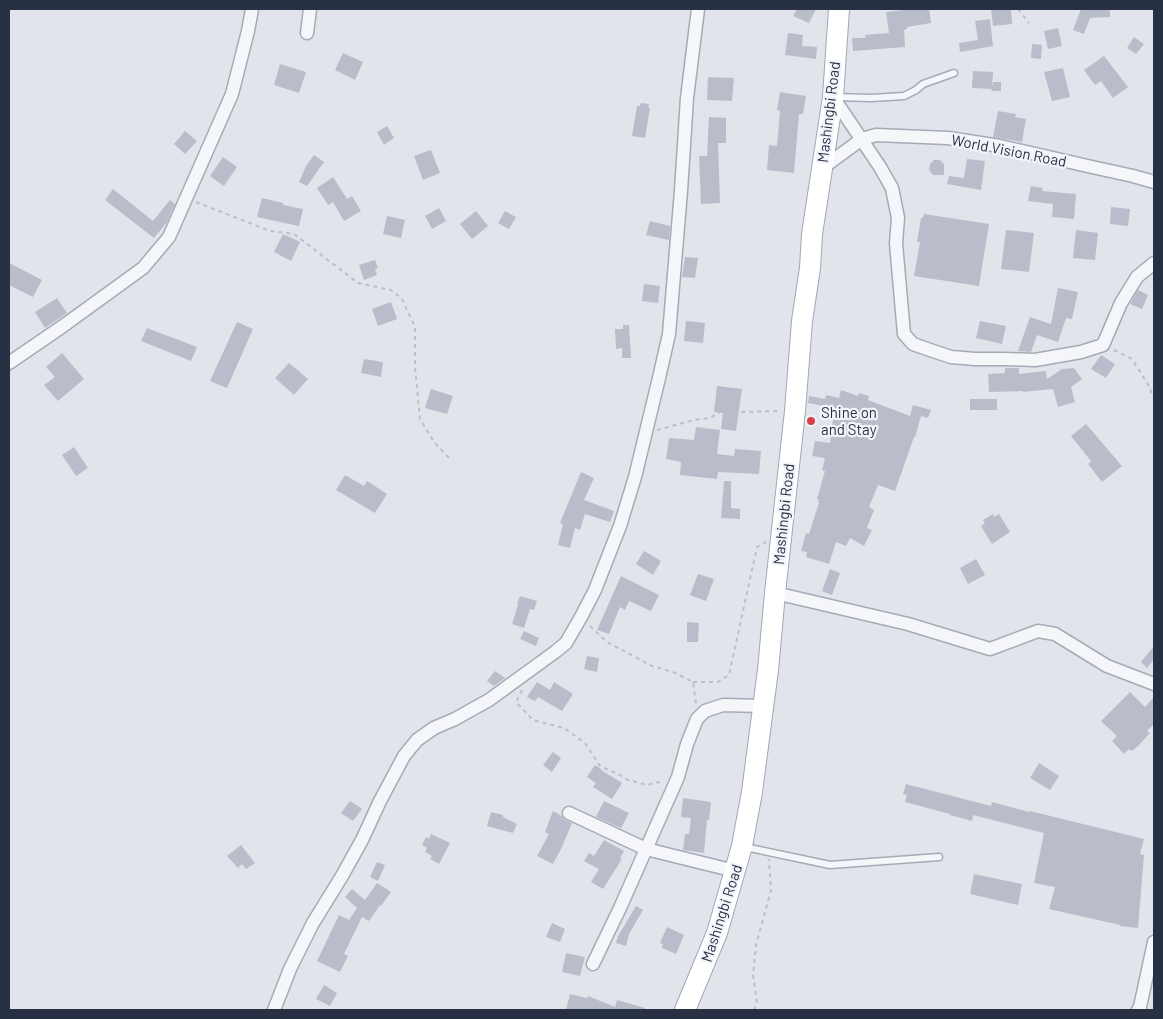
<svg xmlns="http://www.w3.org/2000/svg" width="1163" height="1019" font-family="Barlow,sans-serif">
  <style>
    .building { fill: #b8bdc9 }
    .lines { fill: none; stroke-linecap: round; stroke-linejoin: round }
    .lane-casing { stroke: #a6aab6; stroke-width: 9 }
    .street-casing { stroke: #a6aab6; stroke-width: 15 }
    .primary-casing { stroke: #a0a7b8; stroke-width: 22 }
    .path { stroke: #bcbfc6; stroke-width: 2; stroke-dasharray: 4 4; stroke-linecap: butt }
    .lane { stroke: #f5f6f9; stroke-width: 6 }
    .street { stroke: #f5f6f9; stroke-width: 12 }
    .primary { stroke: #fff; stroke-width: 20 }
    .poi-dot { fill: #d83f49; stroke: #f1f4f8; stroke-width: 2 }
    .labels { text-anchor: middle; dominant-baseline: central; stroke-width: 4.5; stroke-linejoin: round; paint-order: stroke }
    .street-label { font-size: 15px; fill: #283044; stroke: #f1f4f8 }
    .poi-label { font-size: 15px; fill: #283044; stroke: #f1f4f8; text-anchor: start }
  </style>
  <rect width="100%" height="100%" fill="#e1e4eb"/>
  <path class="building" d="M797,9H816L809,23L793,16Z
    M911,9H929L931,23L907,27V29L904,30L905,47L853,51L852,38H866L865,35L889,33L886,12Z
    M991,9H1011L1012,24L993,26Z
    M1081,9H1110V17L1090,18L1084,34L1073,30Z
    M990,19L993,46L960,52L959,43L978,40L975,21Z
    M1058,28L1062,46L1048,49L1044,31Z
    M788,33L803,35L802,46L817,47L816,59L785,55Z
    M1134,37L1144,44L1136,54L1127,48Z
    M1032,44L1042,45L1041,59L1031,58Z
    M343,53L363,62L355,80L335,70Z
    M1104,56L1128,87L1113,98L1101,81L1095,85L1084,70Z
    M280,64L306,72L299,93L274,85Z
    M1063,68L1070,97L1052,101L1044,72Z
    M973,71L993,72L992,87L993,82H1001V91H991L992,89L972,88Z
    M708,77L734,78L732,101L707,100Z
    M780,92L806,96L803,114H799L794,173L767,170L769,145L777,146L780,111L777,110Z
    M641,103L649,104L648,107L650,108L645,138L632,136L637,106H640Z
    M998,111L1016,114L1015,117L1026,119L1022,142L993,137Z
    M709,117L726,118V143H718L720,203L701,204L699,156H707Z
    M387,126L394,138L384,145L377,132Z
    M185,131L197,141L185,154L174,144Z
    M431,150L440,173L423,180L414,156Z
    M314,155L324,162L307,186L299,182L306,166Z
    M223,157L237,167L224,186L210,176Z
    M967,159L985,161L981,190L947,184L949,176L964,178Z
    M934,160H940L944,164V175H933L929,170L930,164Z
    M333,177L347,199L352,196L361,211L344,221L333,202L328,205L317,188Z
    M1031,186L1043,188L1042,191L1076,194L1074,219L1052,217L1053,204L1028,201Z
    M113,189L153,221L170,200L175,204L167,222L154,238L105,200Z
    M262,198L283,203V205L303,209L299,226L257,217Z
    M1111,207L1130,209L1128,226L1110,224Z
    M439,208L446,221L432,229L425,216Z
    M476,211L488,226L472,239L460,224Z
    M505,211L516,217L509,229L498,223Z
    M924,214L989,224L979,286L914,276L920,242H917L921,218H923Z
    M387,216L405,220L401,238L383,234Z
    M650,221L670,226L669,240L646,235Z
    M1006,230L1034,233L1029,272L1001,269Z
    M1076,230L1098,233L1095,260L1073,258Z
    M283,234L300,242L291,261L274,252Z
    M685,257L698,258L695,278L682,277Z
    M375,260L378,268L375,269L377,275L364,280L359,265Z
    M9,263L42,280L33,297L9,285Z
    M644,284L660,286L658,303L642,301Z
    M1058,288L1078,292L1072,319L1066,318L1058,342L1037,335L1031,352L1018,351L1030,317L1051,324Z
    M1138,290L1148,295L1142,309L1130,304Z
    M57,298L67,313L45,328L35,312Z
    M391,302L397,319L378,326L372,309Z
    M686,321L705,323L703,343L684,341Z
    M980,321L1006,326L1002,344L976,338Z
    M237,322L253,329L227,388L210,381Z
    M623,325H629L631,358H622V348L616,349L615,329H623Z
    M147,328L197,347L191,361L141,341Z
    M62,353L84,379L58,401L44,385L55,377L46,367Z
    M1101,355L1115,364L1106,378L1091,369Z
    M364,359L383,362L381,377L361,373Z
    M289,363L308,379L294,395L275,378Z
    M1005,368H1019V374L1046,371L1047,379L1062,369L1074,368L1082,379L1071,387L1075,402L1058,407L1053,389L1023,392V391L989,392L988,374L1005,373Z
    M717,386L742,389L736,431L721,429L723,413L714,412Z
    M431,389L453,396L447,414L425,408Z
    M841,390L858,396L859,393L869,396L868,400L910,416L913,405L931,410L928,418L921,416L915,437H914L895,491L878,485L869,507L874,510L867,528L872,530L864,546L850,538L846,546L836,542L829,564L806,557L807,552L801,551L806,533L809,534L819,503H818L819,500L817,499L825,471L822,470L825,458L812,456L815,441L830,443L834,412L823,410L824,406L808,403L809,396L825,399L826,395L839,398Z
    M970,399H997V410H970Z
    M1086,424L1122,466L1102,482L1088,464L1091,461L1071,436Z
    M696,427L720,430L717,454L734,456L735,449L761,451L759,474L718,472L717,479L680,475L681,462L666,459L669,438L694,440Z
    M74,447L88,468L76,476L62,455Z
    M581,472L594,478L584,500L614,511L610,522L585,514L580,530L575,528L570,548L558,545L563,524L560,523Z
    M345,475L364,486L367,481L387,494L375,513L336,490Z
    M724,481H731V508L740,509V519L721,518Z
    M993,514L994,517L999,514L1010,532L992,544L981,526L985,523L983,520Z
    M644,551L661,561L653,575L636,564Z
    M976,559L985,575L968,584L960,568Z
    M830,569L840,573L832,595L822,591Z
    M698,574L714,579L706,601L690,595Z
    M621,576L659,595L651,611L629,601L625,610L620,607L609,634L597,630Z
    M520,596L537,601L534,610L530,609L524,628L512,624L518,605L517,604Z
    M687,622L699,623L698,642H687Z
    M524,631L539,638L536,646L520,639Z
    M1154,646V659L1147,668L1141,662Z
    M587,656L599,658L597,672L584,669Z
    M495,671L505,678L494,686L487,681Z
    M537,682L550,690L554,682L573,694L562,711L538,697L535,701L527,697Z
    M1130,692L1145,707L1154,697V724L1147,731L1150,733L1138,746L1132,751L1129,749L1124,754L1112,741L1117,736L1101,721Z
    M553,752L561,758L552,772L543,765Z
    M1039,763L1059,776L1050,790L1030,778Z
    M595,765L601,769V770L622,783L612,799L593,787L596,783L587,777Z
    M906,784L991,806L992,802L1029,812L1030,811L1144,839L1140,854L1144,855L1138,928L1120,926V925L1049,909L1055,887L1034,883L1044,833L973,815L972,821L950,815V814L905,802L907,795L903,794Z
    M683,798L711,802L709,820H707L704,853L683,850L685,834H689L691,818L681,817Z
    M350,801L362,809L353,821L341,813Z
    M604,801L629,813L621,828L596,817Z
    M553,811L562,816L565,820L572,823L562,847L553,864L537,856L549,834L545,832Z
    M491,812L503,815V817L517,824L513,833L487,826Z
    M431,834L450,843L439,864L430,859L432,856L425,852L427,848L422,845L426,837L429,839Z
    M604,840L624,851L620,858L622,859L603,889L591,882L599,869L584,861L589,853L594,856Z
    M241,845L255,863L246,869L242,864L238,868L227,856Z
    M377,862L385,865L378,881L370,877Z
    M974,874L1022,884L1018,905L970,894Z
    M377,883L391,892L381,906L380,905L369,921L362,917L344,954L348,956L340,972L317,961L339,915L349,920L357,908L345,897L352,889L365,900Z
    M636,906L643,910L629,934L626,946L616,943L618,936Z
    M552,923L565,929L560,942L546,937Z
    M667,927L684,935L676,954L662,948L663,944L660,943Z
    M566,953L585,957L580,976L562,972Z
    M324,985L337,993L330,1006L316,999Z
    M570,994L587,998L588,996L615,1007L617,1000L645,1008V1010H566Z"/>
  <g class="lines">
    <defs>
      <path id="lane" d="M836,97L871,98L904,96L916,90L923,84L954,73
        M745,847L830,865L939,857"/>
      <path id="street" d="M307,33L310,9
        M833,97L880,167L892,188L898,218L896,243L903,323L904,334L913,344L933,351L951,357L975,359H1005L1035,360L1081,352L1103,345L1121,303L1137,277L1154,263
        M821,169L862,139L876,135L948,138L1000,146L1092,167L1133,176L1154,182
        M9,363L63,326L143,268L169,237L232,94L248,31L252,9
        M775,593L908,624L990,649L1038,631L1055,634L1107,666L1154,684
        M569,813L646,849L735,871
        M593,964L620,908L678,777L687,744L697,719L705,711L723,705L764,706
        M274,1010L290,969L313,923L342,876L362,840L380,801L404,756L417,740L434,728L455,719L489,700L555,652L566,643L581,617L595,590L620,526L635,477L659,378L669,334L681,191L687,98L698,9
        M1138,1010L1140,1007L1154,942"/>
      <path id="primary" d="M685,1010L717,933L742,846L752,792L768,670L775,593L795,411L802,321L810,268L812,234L833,97L839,9"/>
    </defs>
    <use href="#lane" class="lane-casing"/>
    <use href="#street" class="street-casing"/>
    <use href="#primary" class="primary-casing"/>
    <path class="path" d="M1018,9L1029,23
      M1154,119V126
      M196,202L270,231L294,234L358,283L391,290L402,299L415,327V367L420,419L434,442L451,460
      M1114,350L1132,359L1149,386L1154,399
      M657,430L694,420L710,418L723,410L738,412L781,411
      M590,626L607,642L652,666L673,672L693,682L696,704
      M693,682H718L729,675L757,547L766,542
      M522,690L516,702L533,720L564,728L585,743L600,766L620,775L628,780L647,785L664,781
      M754,1010L757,1003L753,975L756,945L771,890L769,859"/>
    <use href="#lane" class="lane"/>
    <use href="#street" class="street"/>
    <use href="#primary" class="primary"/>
  </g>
  <circle class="poi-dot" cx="811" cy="421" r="5"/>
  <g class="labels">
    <g class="street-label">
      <text transform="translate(828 112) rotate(-83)">Mashingbi Road</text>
      <text transform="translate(1009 150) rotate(11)">World Vision Road</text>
      <text transform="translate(783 514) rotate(-84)">Mashingbi Road</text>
      <text transform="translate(721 913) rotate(-72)">Mashingbi Road</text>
    </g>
    <g class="poi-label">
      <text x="821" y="412">Shine on<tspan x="821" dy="17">and Stay</tspan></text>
    </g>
  </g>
  <rect width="1163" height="1019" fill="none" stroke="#283044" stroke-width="20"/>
</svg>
